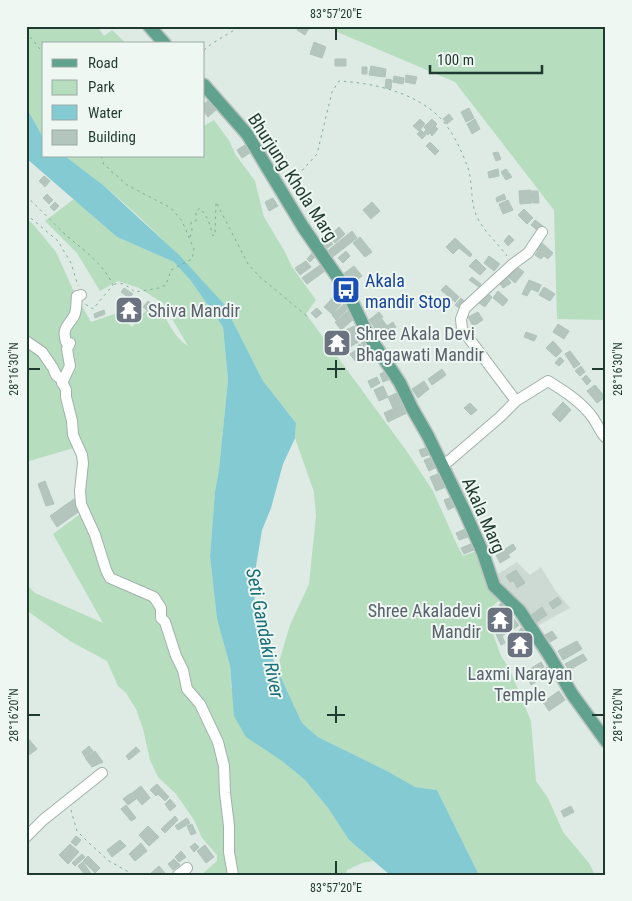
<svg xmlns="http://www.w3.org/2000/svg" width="632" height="901" font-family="'Roboto Condensed',sans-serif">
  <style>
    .built { fill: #ccdad3 }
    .green { fill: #b5ddbe }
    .water { fill: #83cad2 }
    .building { fill: #b3c5bd; stroke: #b0c4bb }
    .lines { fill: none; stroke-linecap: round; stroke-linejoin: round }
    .minor-casing { stroke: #a1b2ab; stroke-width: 12 }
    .major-casing { stroke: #bcc4c1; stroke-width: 15 }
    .path { stroke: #7daf9d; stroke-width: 1; stroke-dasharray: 2.5 4; stroke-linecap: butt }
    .minor { stroke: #fff; stroke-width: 10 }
    .major { stroke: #60a28d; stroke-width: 12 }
    .ticks { fill: none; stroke: #1f3a31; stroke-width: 2 }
    .labels { text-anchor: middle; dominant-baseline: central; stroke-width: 4; stroke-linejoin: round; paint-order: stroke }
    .street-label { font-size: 18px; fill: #1f3a31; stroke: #eef7f2 }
    .transit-label { font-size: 18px; fill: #164399; stroke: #eef7f2; text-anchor: start }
    .worship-label { font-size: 18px; fill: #5b616d; stroke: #eef7f2; text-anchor: start }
    .water-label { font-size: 19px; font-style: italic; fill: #176d78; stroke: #eef7f2 }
    .neatline { fill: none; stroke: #1f3a31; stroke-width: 2 }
    .ticks-label { font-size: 12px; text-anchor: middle; fill: #1f3a31 }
  </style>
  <rect width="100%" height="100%" fill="#deeae4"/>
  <path class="built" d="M517,562L530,575L541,567L555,590L570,608L535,627L493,577Z"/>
  <path class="green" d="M26,26H97L104,36L112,30L127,44H44V139L26,107Z
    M342,26H606V320L557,319L554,210L455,82L335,31Z
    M214,120L230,142L235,154L255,181L264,217L285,252L292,267L316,300L306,314L408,453L433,491L457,545L463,556L479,550L502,597L487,612L492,631L501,656L509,668L531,721L536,781L548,798L563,832L589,863L595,875H479L437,790L415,787L389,772L318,737L302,723L277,669L290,625L309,584L316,516L314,492L295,438L296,423L263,381L224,304L160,237L134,212L103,185L65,156H204V126Z
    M74,199L117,237L174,262L191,281L223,327L228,380L219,469L215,492L210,556L217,619L230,666L231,687L282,761L305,780L328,808L349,840L373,861L362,863L347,870L345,875H201L217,861V855L202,838L194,820L176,794L158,777L150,760L143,729L136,709L126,693L118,686L107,661L70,641L26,610V584L35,593L103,623L53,534L87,509L83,499L80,446L26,462V219L32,223L56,252L75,294L91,322L117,313L132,327L153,302C168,315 170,335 188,346L163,303L139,288L118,281L100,291L77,253L45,221Z"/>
  <path class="water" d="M26,107L44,139V156H65L103,185L179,255L224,304L263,381L296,423L295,438L283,464L271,508L262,530L256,566L254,609L277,669L302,723L318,737L389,772L415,787L437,790L479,875H390L349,840L328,808L305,780L282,761L246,737L234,716L230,666L217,619L210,556L215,492L219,469L228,380L223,327L191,281L174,262L117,237L26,158Z"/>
  <path class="building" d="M299,26H310L305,35L297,30Z
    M314,42L326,47L322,58L310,54Z
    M335,59H346V66H335Z
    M371,66L386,69L385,77L369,75Z
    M362,67H367V74H362Z
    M406,75L417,77L415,84L405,82Z
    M394,76L404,78L403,84L393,82Z
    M386,79L392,80L391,89L385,88Z
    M210,99L218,108L208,117L204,112V104Z
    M469,108L474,118L466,122L461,112Z
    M449,114L453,119L447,124L443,119Z
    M420,119L425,124L419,131L413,126Z
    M432,119L437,124L435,126L438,129L432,136L430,133L428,135L424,132L426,130L424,127Z
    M475,119L480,129L472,134L467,124Z
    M421,130L426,135L422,139L417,134Z
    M273,142L278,147L268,156L263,151Z
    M430,142L439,151L435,155L426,146Z
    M248,143L253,151L242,158L237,150Z
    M277,149L280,152L279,154L282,157L278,162L271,158Z
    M498,152L501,159L496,161L493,153Z
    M498,169L499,176L489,178L488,172Z
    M506,169L512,177L506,180L501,172Z
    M44,176L50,181L45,187L39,181Z
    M531,190L532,203L520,204L519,191Z
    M532,191H538L539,203H533Z
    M47,194L53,200L49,204L43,198Z
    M504,194L506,199L497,202L496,198Z
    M273,198L278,206L269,211L265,202Z
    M508,200L513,210L503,214L499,204Z
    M55,202L59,206L54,211L50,207Z
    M372,202L380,211L371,219L363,210Z
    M524,209L533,218L527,224L518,215Z
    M535,220L543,226L538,231L531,225Z
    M339,227L345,234L335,243L329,236Z
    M352,231L357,238L330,259L325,253Z
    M509,235L514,240L508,246L504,241Z
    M360,237L372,252L365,257L353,243Z
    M328,238L333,244L326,249L321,244Z
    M455,238L472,254L470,257L459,248L453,254L446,247Z
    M540,241L553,253L548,259L544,256L541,259L535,255L538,251L534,248Z
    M314,251L318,254L310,262L307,259Z
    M346,251L350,256L343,263L338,258Z
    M489,256L500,264L494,271L484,263Z
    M476,259L486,269L480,275L469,266Z
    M306,261L311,267L300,275L295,268Z
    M320,265L325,271L307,284L302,278Z
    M354,266L362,276L350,285L342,275Z
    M517,267L524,272L515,283L508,277Z
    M506,276L511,283L503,288L498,281Z
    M472,277L481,284L479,287L469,280Z
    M529,280L541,285L538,292L531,289L527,296L522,294Z
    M446,285L459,297L455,302L441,290Z
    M544,287L555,294L550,301L539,295Z
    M124,288L133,294L129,298L121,292Z
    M498,291L508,300L503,306L493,298Z
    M337,293L345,300L332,314L324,307Z
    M487,293L492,297L485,307L479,303Z
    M461,298L465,302L459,308L455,305Z
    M148,301L153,305L148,311L143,307Z
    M345,303L350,307L336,320L332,315Z
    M317,308L322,313L316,318L311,313Z
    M350,309L356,317L341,330L335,322Z
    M104,310L105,314L95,318L94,314Z
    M379,312L383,317L373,325L369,320Z
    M478,312L483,320L473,326L468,317Z
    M382,319L387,326L393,322L396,327L392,329L395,333L384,341L373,326Z
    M558,324L569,331L564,339L553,332Z
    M354,326L362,340L348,348L341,336L348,332L346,330Z
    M526,332L537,336L534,341L524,337Z
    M336,339L343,352L339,354L332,342Z
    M367,339L373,349L368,352L361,343Z
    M553,341L562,351L556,357L546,348Z
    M360,344L366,353L362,356L356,347Z
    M356,350L361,356L355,361L350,354Z
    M570,351L580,364L574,368L565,354Z
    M560,357L564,361L559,366L555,363Z
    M581,366L585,372L580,376L575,371Z
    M442,369L446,375L432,385L428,379Z
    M390,370L393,378L383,382L380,374Z
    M586,375L591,381L587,385L582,379Z
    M377,377L380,383L371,388L368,381Z
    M424,381L429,389L418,398L412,389Z
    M595,385L605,397L597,403L587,391Z
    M383,386L388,397L379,401L374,390Z
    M401,391L406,401L393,408L388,397Z
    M563,402L571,410L560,422L552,414Z
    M405,403L409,412L388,422L384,413Z
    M470,403L477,410L471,415L464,408Z
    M428,447L431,454L422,457L419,450Z
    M433,457L437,467L429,471L424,460Z
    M440,473L446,487L436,491L430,477Z
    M45,481L54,504L46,506L38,484Z
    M452,497L456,506L448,510L444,500Z
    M74,499L81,510L57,527L50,516Z
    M465,529L468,537L459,540L456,533Z
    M473,543L476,549L464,554L461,548Z
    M513,544L516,549L509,554L505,549Z
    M505,550L510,557L500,563L496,555Z
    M516,570L525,583L517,588L514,581L510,582L506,576Z
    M558,597L562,603L553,609L549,603Z
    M504,601L514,612L509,616L499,605Z
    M498,607L502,612L497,616L493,611Z
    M542,607L547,615L535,623L530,616Z
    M513,618L519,625L514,629L508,622Z
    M507,624L511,630L502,636L505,643L501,645L495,632Z
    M521,628L529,633L515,653L508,648Z
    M552,631L557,638L550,642L545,635Z
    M577,641L582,649L563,660L558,651Z
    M583,654L587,660L569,670L565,664Z
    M541,662L544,667L522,681L519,676Z
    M551,665L557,675L547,681L541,671Z
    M539,673L542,678L531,685L528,679Z
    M559,691L565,700L549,711L543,702Z
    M27,737L37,749L29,755L26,753Z
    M89,746L93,751L85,757L82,752Z
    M136,747L140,751L129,760L126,756Z
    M95,751L103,762L92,767L85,758Z
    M157,784L169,797L165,801L158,794L156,796L150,790Z
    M141,786L150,798L142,805L132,793Z
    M131,793L136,799L128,805L123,799Z
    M170,799L176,806L170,811L165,804Z
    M126,805L136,818L131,821L121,809Z
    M571,806L574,812L564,817L561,811Z
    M175,816L178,820L165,833L161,829Z
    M187,818L190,823L178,830L175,826Z
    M192,824L196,833L191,835L187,826Z
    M148,826L159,837L149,846L139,835Z
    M76,836L81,840L76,846L71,842Z
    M120,840L126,846L112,857L107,850Z
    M141,843L147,851L135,861L129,854Z
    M195,843L199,847L194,852L190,847Z
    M70,844L79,852L68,864L59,855Z
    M205,845L214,857L206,863L197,851Z
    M181,851L186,857L179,862L175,857Z
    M82,854L85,857L75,866L72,863Z
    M88,856L100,868L95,873L83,861Z
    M174,859L180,865L173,870L168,864Z
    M83,862L92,875H85L78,866Z
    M159,866L165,873L164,875H149Z"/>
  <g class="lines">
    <defs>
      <path id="minor" d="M26,341L42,352L53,368L56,375L61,379L66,390V397L72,421L73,435L82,455L83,463L80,491L81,504L95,535L106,570L110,578L154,597L161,608V618L165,622L176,656L183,670L187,689L200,704L218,742L224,766L225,793L229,826V852L233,875
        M62,383L70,366L67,349L70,343L66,342C62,329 67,327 74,316C77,311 76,303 77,296L81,295
        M516,401L462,329L461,319L465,308L513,264L528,253L542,232
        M443,466L500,417L516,401L548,381C564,391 582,402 593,418C598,425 600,432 606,438
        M26,837L43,820L102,773
        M178,875L187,868"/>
      <path id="major" d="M149,26L165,44
        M204,85L247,134L303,227L347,291L367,333L400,383L412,408L428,436L464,510L483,553L494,586L520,611L549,655L572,694L606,741"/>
    </defs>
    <use href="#minor" class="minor-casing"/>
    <use href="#major" class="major-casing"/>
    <path class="path" d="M26,32L44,54
      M204,50L211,44L241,26
      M101,156L104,165L111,170L113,174L116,175L127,185L171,208L182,221L194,249L192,259L171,270L166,285L159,288L135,292C128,287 122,280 113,285
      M289,185L317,154L332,92L339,81C372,83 409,91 435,113C451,127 461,149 468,168C473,184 470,202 477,217C484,232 498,243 507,256
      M26,196C40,209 54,224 68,237C85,251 104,265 113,285L93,309L85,304
      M26,214L58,241L71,263L78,286
      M190,237L192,230L191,222L196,221V211L200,208L208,219L213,236L215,234L216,202L248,264L260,277L308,317
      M71,810L77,831L89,843L109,861L134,875"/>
    <use href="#minor" class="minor"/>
    <use href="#major" class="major"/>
  </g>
  <path class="ticks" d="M336,28V40M336,360V378M28,369H40M327,369H345M592,369H604M336,706V723M28,715H40M327,715H345M592,715H604M336,861V874"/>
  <defs>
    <symbol id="bus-square" viewBox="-11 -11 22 22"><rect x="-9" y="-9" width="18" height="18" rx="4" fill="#1a4fb4" stroke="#eef7f2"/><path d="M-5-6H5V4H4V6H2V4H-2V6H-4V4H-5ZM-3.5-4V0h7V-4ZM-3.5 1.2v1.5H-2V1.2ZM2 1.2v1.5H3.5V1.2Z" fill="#fff"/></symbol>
    <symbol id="temple-square" viewBox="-11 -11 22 22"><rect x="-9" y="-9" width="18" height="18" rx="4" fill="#6b7280" stroke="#eef7f2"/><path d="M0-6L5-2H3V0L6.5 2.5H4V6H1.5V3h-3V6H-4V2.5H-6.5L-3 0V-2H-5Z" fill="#fff"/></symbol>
  </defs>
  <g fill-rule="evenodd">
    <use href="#bus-square" x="330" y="274" width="32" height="32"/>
    <use href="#temple-square" x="113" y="294" width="32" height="32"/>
    <use href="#temple-square" x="321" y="327" width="32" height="32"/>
    <use href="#temple-square" x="484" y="604" width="32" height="32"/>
    <use href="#temple-square" x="504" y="629" width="32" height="32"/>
  </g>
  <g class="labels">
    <g class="street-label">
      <text transform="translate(293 177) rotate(57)">Bhurjung Khola Marg</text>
      <text transform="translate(484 515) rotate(66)">Akala Marg</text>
    </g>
    <g class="transit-label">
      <text x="365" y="280">Akala<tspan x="365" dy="21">mandir Stop</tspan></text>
    </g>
    <g class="worship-label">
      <text x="148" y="310">Shiva Mandir</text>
      <text x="356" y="333">Shree Akala Devi<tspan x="356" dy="21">Bhagawati Mandir</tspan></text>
      <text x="481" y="610" text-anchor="end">Shree Akaladevi<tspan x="481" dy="21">Mandir</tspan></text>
      <text x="520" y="673" text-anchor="middle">Laxmi Narayan<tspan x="520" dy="21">Temple</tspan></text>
    </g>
    <g class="water-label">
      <text transform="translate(265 633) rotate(79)">Seti Gandaki River</text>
    </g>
  </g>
  <rect width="632" height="901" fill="none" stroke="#eef7f2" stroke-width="55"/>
  <rect x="42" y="42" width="162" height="115" fill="#eef7f2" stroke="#9baba5"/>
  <rect x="52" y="59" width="25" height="8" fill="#60a28d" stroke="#9baba5"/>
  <text x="88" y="68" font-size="15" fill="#1f3a31">Road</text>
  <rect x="52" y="80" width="25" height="15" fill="#b5ddbe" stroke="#9baba5"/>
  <text x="88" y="92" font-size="15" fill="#1f3a31">Park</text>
  <rect x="52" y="105" width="25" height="15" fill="#83cad2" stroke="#9baba5"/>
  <text x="88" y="118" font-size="15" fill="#1f3a31">Water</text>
  <rect x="52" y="130" width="25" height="15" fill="#b3c5bd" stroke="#9baba5"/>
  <text x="88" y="142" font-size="15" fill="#1f3a31">Building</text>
  <path d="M430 65v8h112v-8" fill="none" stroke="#1f3a31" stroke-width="2.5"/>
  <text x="437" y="65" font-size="15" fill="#1f3a31" stroke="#eef7f2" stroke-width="4" paint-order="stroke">100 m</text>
  <rect x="28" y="28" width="576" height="846" class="neatline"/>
  <g class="ticks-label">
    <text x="336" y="18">83°57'20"E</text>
    <text transform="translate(14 369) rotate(-90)" y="4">28°16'30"N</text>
    <text transform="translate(618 369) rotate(-90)" y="4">28°16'30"N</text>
    <text transform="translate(14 715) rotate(-90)" y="4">28°16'20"N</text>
    <text transform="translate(618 715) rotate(-90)" y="4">28°16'20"N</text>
    <text x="336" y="892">83°57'20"E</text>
  </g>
</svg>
